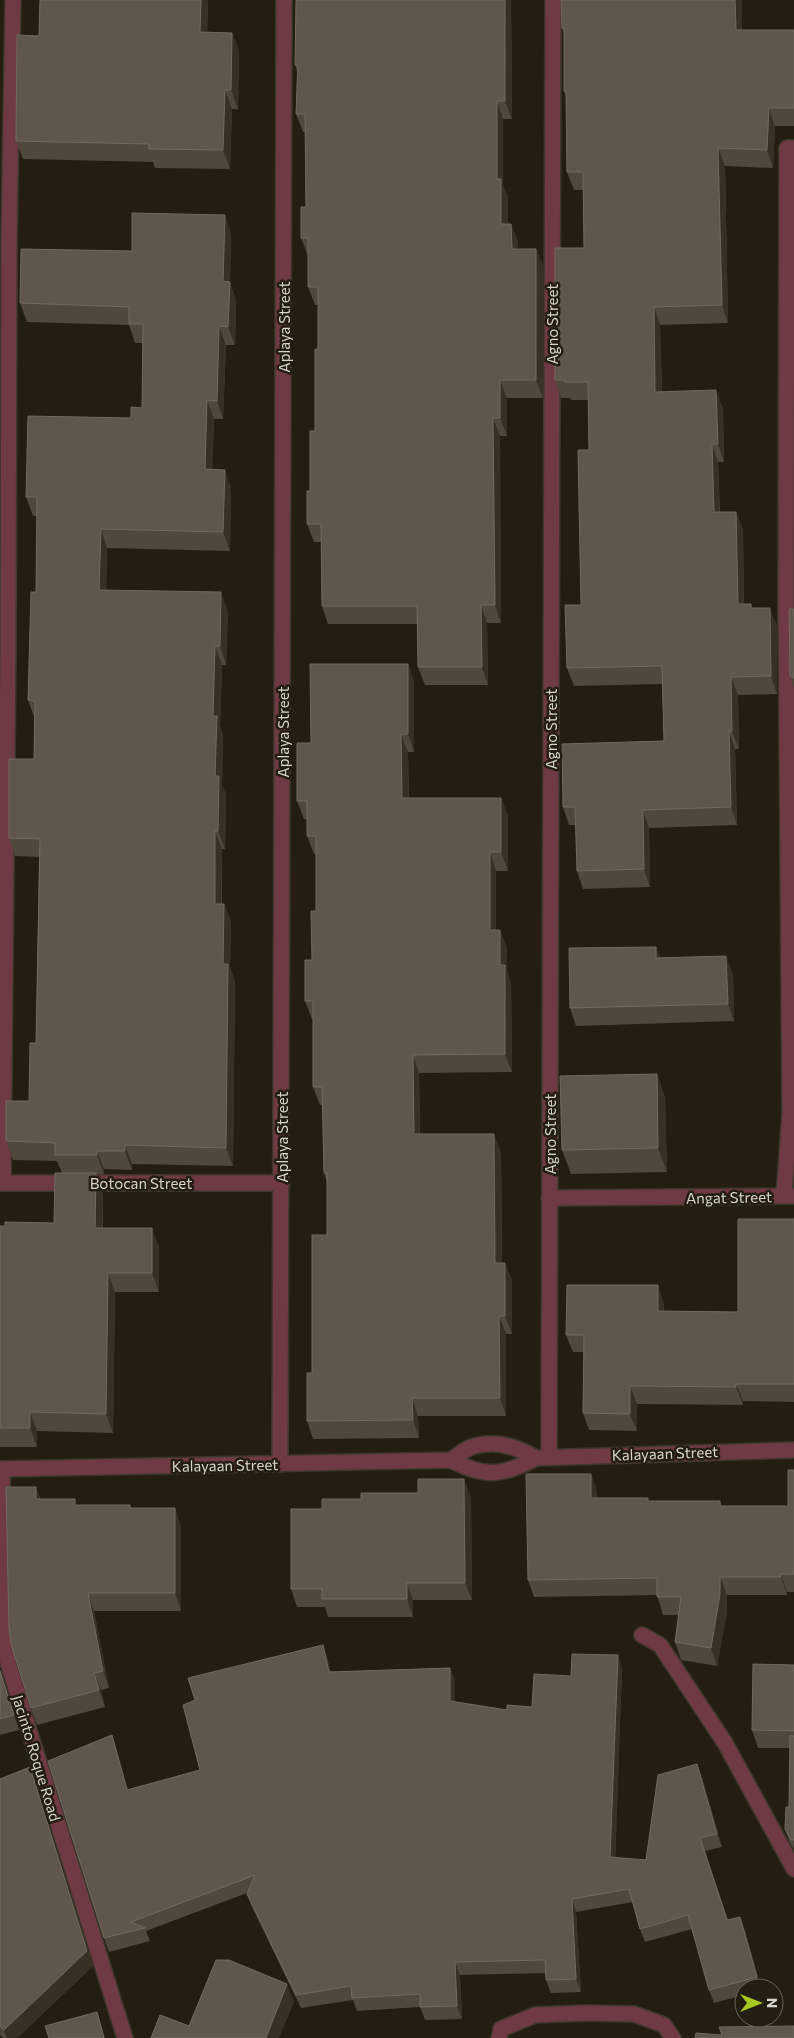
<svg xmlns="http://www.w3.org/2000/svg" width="794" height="2038" font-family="Commissioner,sans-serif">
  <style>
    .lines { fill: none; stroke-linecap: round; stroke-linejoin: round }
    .minor-casing { stroke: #3c372c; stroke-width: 18 }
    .minor { stroke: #6f3a43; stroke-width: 15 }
    .wall { fill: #50473d }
    .shaded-wall { fill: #383025 }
    .building { fill: #5f564d; stroke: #726a61 }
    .labels { text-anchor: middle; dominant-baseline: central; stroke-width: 5; stroke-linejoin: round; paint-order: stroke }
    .street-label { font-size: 15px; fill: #d9d5ce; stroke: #231d12 }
  </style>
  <rect width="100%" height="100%" fill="#231d12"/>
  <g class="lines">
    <defs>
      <path id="minor" d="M0,1183H282
        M3,1183L8,646L9,241L13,0
        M784,1196L790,1113L786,610L787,148H794
        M549,1198L793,1196
        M549,1457L553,0
        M451,1460C457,1456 464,1450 471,1447C494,1439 516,1446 536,1458
        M280,1464L284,0
        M0,1469L451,1460C485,1478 503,1476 536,1458L794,1450
        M2,1469L6,1646L8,1663L125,2038
        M642,1635L660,1645L725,1743L794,1869
        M499,2038L501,2029L535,2015L586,2013L634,2014L664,2025L673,2038"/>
    </defs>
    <use href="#minor" class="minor-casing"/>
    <use href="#minor" class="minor"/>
  </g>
  <path class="wall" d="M40,0H208L207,32L232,33L239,51L238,109H232L230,169L155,168L153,162L23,159L16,141L39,36Z
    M561,0H742V30H794V126H775L773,168L725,166L728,323L660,325L662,392L723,408L724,462H718L720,512H736L743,530L744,604L753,608L777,626V694L738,695L739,749H735L737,825L649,828L650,887L583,889L577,871L576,825H569L563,807L664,741L662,684L574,686L567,668L581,605L589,450L588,400H571L570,398H561L555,380L584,248L583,190H574L567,172L566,98L564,91V33L562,28Z
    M511,2L512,119H503V185L508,197V224H511L518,242V249H536L543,267V398H507V436H500L501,623H487L488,685H425L418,667V624H328L322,606L321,542H314L307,524L315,431L318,349V305H315L308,287V256L301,238L306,207L305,132H303L296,114L297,71L295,65Z
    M231,233L230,283L236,300L235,345H226L223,419H214L212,469L231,488L230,551L107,548L106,590L228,611L226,665H222L220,726L223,735L222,785L226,795L225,849H222V904H224L231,922L230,967L235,982L233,1166L132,1164V1170L104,1169V1174H97L103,1192V1228H152L159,1247V1292H115L113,1433L37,1431V1447H0V1226L54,1223L62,1173L57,1161L13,1160L6,1141L29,1101L36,1043L39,857L15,856L9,838L34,759V717L28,700L36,592L37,516H33L26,497L131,418L142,408L143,343H135L129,325L27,322L20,303L132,251Z
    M794,609V688L790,676Z
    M408,664L414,682V752H408L409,798H501L508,816V871H496V930H500L507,948V971L511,983L512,1072L419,1073L420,1134L501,1152L502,1263H505L512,1281V1334H506V1416H418L419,1438L313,1439L307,1421L327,1235V1182L324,1173L323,1105H320L313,1087V1019H312L305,1001L312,960L316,911V854H314L307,836V819H304L297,801Z
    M656,947L660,958L733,974L734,1021L576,1026L570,1008Z
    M657,1074L665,1098L667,1172L571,1174L562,1150Z
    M794,1219V1402L743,1401V1405L637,1404V1431L589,1430L583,1413L584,1352H573L566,1335L664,1303V1311L738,1312Z
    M794,1470V1592H787V1595H727V1611L717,1666L681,1660L675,1642L679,1615H663L657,1595L534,1597L528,1580L591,1474L597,1492V1498L649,1501H720L722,1506H788Z
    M471,1497L472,1600H413V1617H328L325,1607H297L291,1589L322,1509L361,1499Z
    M41,1499L77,1505L131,1508L181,1526V1611H94L109,1688L101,1690L105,1707L37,1725L31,1708Z
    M323,1645L327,1658L331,1672L450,1668L455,1681V1702L507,1710L532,1707L571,1676L622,1668L615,1858L646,1860L697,1764L702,1777L722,1847L705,1851L728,1920L745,1930L761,1988H744V1995L714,2003L709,1990L692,1929L645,1942L640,1929L633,1902L576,1912L581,1992L551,1993L546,1980V1973L460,1975L462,2019L425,2020L420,2007L357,2011L353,2000L301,2008L252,1907L247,1893L146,1931L150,1941L109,1952L104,1938L116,1748L128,1790L200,1770Z
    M794,1665V1849L790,1843L785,1829L789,1807L790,1748H758L752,1730Z
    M0,1669L19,1730L0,1735Z
    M30,1767L35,1782L93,1966L17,2038H3L0,2035V1779Z"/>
  <path class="shaded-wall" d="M201,0H208L207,51L200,32Z
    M505,0H511V2L512,119L505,101Z
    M735,0H742V48L736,30Z
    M232,33L239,51L238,109L231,90Z
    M225,90L232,109L230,169L223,150Z
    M497,101L503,119V185L508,197V242L501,224L497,179Z
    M769,108L775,126L773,168L767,150Z
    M718,148L725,166L728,323L722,305Z
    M225,215L231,233L230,283L236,300L235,345L228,327L223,281Z
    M511,224L518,242V267L512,249Z
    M536,249L543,267V398L536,380Z
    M654,307L660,325L662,410L655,392Z
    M219,326L226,345L223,419L217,401Z
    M500,380L507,398V436L500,418Z
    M716,390L723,408L724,462L718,444Z
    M207,400L214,419L212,488L205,469Z
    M493,418L500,436L501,623L495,605Z
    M712,444L718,462L720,530L714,512Z
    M225,470L231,488L230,551L223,532Z
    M736,512L743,530L744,622L738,604Z
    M101,529L107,548L106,608L99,590Z
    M221,592L228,611L226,665L220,646Z
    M481,605L487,623L488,685L482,667Z
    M770,608L777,626V694L771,676Z
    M215,646L222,665L220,726L223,735L222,785L226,795L225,849L218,831L215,776L213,716Z
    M408,664L414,682V752L408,734Z
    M731,677L738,695L739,749L732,731Z
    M729,731L735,749L737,825L731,807Z
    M401,734L408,752L409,816L402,798Z
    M501,798L508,816V871L501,852Z
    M643,810L649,828L650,887L644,869Z
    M215,831L222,849L221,922L215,904Z
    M490,852L496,871V948L490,930Z
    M224,904L231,922L230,967L235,982L233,1166L226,1148L223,964Z
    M500,930L507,948V971L511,983L512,1072L505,1054L500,965Z
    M656,947L662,964L656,958Z
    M726,956L733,974L734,1021L728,1004Z
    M413,1055L419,1073L420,1152L414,1134Z
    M657,1074L665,1098L667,1172L658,1148Z
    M494,1134L501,1152L502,1281L495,1263Z
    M125,1145L132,1164V1170L125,1151Z
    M97,1151L104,1169V1174L97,1155Z
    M96,1173L103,1192L102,1247L95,1228Z
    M152,1228L159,1247V1292L152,1273Z
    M505,1263L512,1281V1334L505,1316Z
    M108,1273L115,1292L113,1433L106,1414Z
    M658,1285L664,1303V1328L658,1311Z
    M499,1316L506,1334V1416L500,1398Z
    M736,1384L743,1401V1405L736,1387Z
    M630,1386L637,1404V1431L630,1414Z
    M412,1398L418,1416L419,1438L413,1420Z
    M30,1412L37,1431V1447L30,1428Z
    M591,1474L597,1492V1515L591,1498Z
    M464,1479L471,1497L472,1600L465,1583Z
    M36,1487L43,1504L36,1499Z
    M175,1508L181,1526V1611L175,1593Z
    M781,1574L787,1592V1595L781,1577Z
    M720,1577L727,1595V1611L717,1666L711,1648Z
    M407,1583L413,1600V1617L407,1599Z
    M88,1593L94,1611L109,1688L103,1671Z
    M323,1645L327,1658L334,1685L329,1672Z
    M618,1655L622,1668L615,1870L610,1857Z
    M450,1668L455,1681V1714L450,1701Z
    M0,1669L19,1730L14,1715L0,1671Z
    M94,1673L101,1690L105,1707L99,1690Z
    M112,1735L116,1748L132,1803L127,1790Z
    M697,1764L702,1777L722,1847L717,1834Z
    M30,1767L35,1782L93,1966L17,2038H7L4,2030Z
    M572,1899L576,1912L581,1992L576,1979Z
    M740,1917L745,1930L761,1988L757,1977Z
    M455,1962L460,1975L462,2019L457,2006Z
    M287,1984L294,2002L279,2038H266Z
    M97,2012L100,2021L105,2038H104Z"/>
  <path class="building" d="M40,0H201L200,32L232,33L231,90H225L223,150L149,149V144L16,141L17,35L39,36Z
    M296,0H505V101H497V179H501V224H511L512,249H536V380H500V418H493L495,605H481L482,667H418L417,606H322L321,524H307V491H310V431H315V349H318V287H308V238H301V207H306L305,114H296L298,65H295Z
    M561,0H735L736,30H794V108H769L767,150L718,148L722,305L654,307L655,392L716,390L718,444H712L714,512H736L738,604H751V608H770L771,676L731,677L732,731H729L731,807L643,810L644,869L577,871L575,807H563L562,744L664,741L662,666L567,668L565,605H581L578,450H589L588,382H565V380H555V248H584L583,172H567L566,91H564V28H562Z
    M132,213L225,215L223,281L230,282L228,327L219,326L217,401L207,400L205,469L225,470L223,532L101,529L99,590L221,592L220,646H215L213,716H217L215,776H219L218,831H215V904H224L223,964H228L226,1148L125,1145V1151H97V1155H55V1143L6,1141V1101H29L30,1043H36L40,839L9,838V759H34L35,701L28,700L31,592H36L37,497H26L28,416L131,418V407L142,408L143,324H129V307L20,303L21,249L132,251Z
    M789,609H794V678L790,676Z
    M310,664H408V734H401L402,798H501V852H490V930H500V965H505V1054L413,1055L414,1134H494L495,1263H505V1316H499L500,1398H412L413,1420L307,1421V1373H312V1235H327V1173H324L322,1087H313V1001H305V960H312L311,911H316V836H307V801H297V743H311Z
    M656,947V958L726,956L728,1004L570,1008L569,948Z
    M657,1074L658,1148L562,1150L560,1076Z
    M55,1173H96L95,1228H152V1273H108L106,1414L30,1412V1428H0V1226H5V1222L54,1223Z
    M738,1219H794V1384H736V1387L630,1386V1414L583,1413L584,1335H566L567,1285H658V1311L738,1312Z
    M788,1470H794V1574H781V1577H720V1594L711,1648L675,1642L681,1597H657V1578L528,1580L526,1474H591V1498H648V1501H720V1506H788Z
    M418,1479H464L465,1583H407V1599H322V1589H291V1509H322V1499H361V1493H418Z
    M6,1487H36V1499H75V1505H130V1508H175V1593H88L103,1671L94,1673L99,1690L31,1708L11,1644L9,1628Z
    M323,1645L329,1672L450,1668V1701L507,1710V1705L532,1707L534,1674L571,1676L572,1654L618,1655L610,1857L646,1860L658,1775L697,1764L717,1834L700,1838L727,1920L740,1917L757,1977L709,1990L688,1915L640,1929L629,1889L572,1899L576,1979L546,1980L545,1960L455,1962L457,2006L420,2007V1994L352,1998L351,1986L296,1995L247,1894L255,1875L131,1922L145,1928L104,1938L48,1761L112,1735L127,1790L200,1770L183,1705L195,1700L188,1678Z
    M753,1664L794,1665V1731L752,1730Z
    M0,1671L14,1715L0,1719Z
    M790,1736H794V1840H791L785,1829L786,1807H789Z
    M30,1767L87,1951L4,2030L0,2026V1779Z
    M216,1960H229L287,1984L266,2038H151L160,2015L189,2026Z
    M97,2012L104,2038H49L45,2026Z
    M794,2026V2038H695L696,2033L722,2035L719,2027Z"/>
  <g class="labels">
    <g class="street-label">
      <text transform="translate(552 324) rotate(-90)">Agno Street</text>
      <text transform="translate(284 327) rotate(-90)">Aplaya Street</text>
      <text transform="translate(551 729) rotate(-90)">Agno Street</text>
      <text transform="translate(283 732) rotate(-90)">Aplaya Street</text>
      <text transform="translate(550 1134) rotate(-90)">Agno Street</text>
      <text transform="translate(282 1137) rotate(-90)">Aplaya Street</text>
      <text x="141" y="1183">Botocan Street</text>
      <text transform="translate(729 1197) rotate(-1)">Angat Street</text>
      <text transform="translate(665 1453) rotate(-2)">Kalayaan Street</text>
      <text transform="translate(225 1465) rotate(-1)">Kalayaan Street</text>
      <text transform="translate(37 1758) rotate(73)">Jacinto Roque Road</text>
    </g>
  </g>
  <g transform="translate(759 2003) rotate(90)"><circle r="24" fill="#231d12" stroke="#6c675d"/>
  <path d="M0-4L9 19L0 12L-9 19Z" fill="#a6c821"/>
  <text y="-8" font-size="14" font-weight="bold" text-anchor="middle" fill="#d9d5ce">N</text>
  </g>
</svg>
